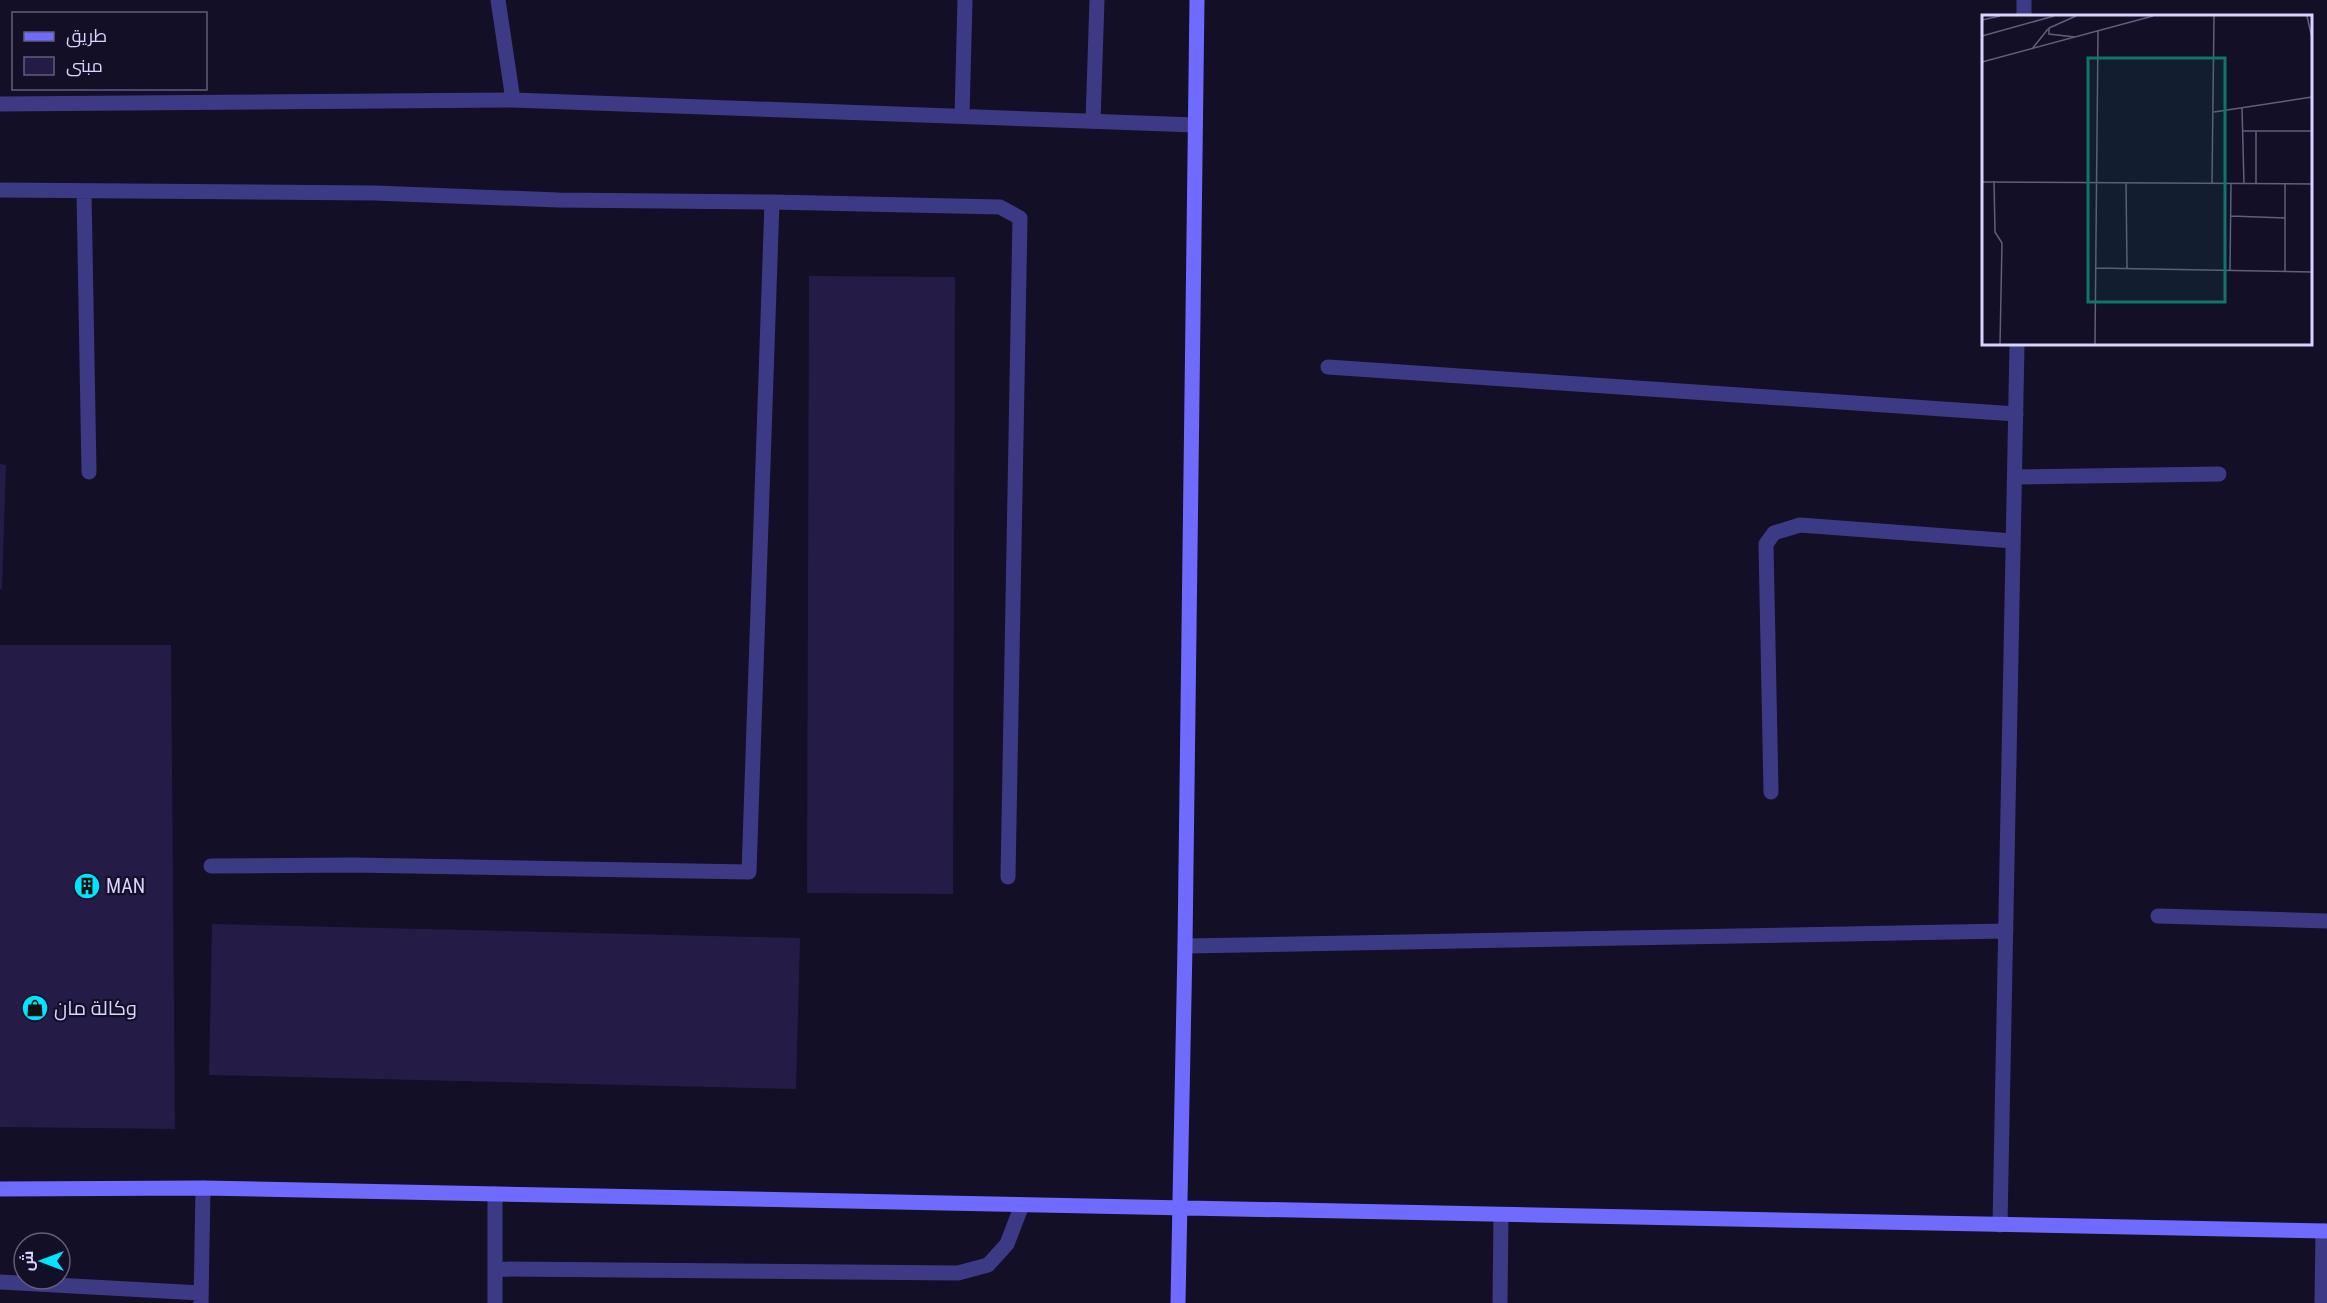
<svg xmlns="http://www.w3.org/2000/svg" width="2327" height="1303" font-family="'Roboto Condensed',Cairo,sans-serif">
  <style>
    .building { fill: #241b47 }
    .lines { fill: none; stroke-linecap: round; stroke-linejoin: round }
    .lane { stroke: #3d3a85; stroke-width: 15 }
    .street { stroke: #3d3a85; stroke-width: 15 }
    .secondary { stroke: #6f6bff; stroke-width: 15 }
    .labels { text-anchor: middle; dominant-baseline: central; stroke-width: 4.5; stroke-linejoin: round; paint-order: stroke }
    .poi-label { font-size: 20px; fill: #d9d4ff; stroke: #130f26; text-anchor: start }
    .inset-road { fill: none; stroke: #625e7d; stroke-width: 1.5 }
    .view { fill: #0f766e; fill-opacity: 0.15; stroke: #0f766e; stroke-width: 3 }
    .inset-edge { fill: none; stroke: #d9d4ff; stroke-width: 3 }
  </style>
  <rect width="100%" height="100%" fill="#130f26"/>
  <path class="building" d="M809,276L955,277L953,894L807,893Z
    M0,464L6,465L2,589H0Z
    M0,645H171L175,1129L0,1127Z
    M212,924L800,938L796,1089L209,1075Z"/>
  <g class="lines">
    <path class="lane" d="M962,116L965,0
      M1093,121L1097,0
      M0,190L375,193L558,200L772,202L749,872L354,865L211,866
      M84,191L89,472
      M772,202L1000,207L1020,218L1008,877
      M1328,367L2016,414
      M2015,477L2219,474
      M1771,792L1766,544L1774,533L1800,525L2013,541
      M2158,916L2327,921
      M495,1194V1303
      M495,1269L958,1273L988,1265L1007,1244L1022,1205
      M0,1282L201,1293
      M201,1303L203,1188
      M1500,1303L1501,1215
      M2322,1303L2323,1231"/>
    <path class="street" d="M498,0L513,100
      M2024,16V0
      M0,104L513,100L1195,125
      M1185,946L2006,931
      M2000,1225L2017,344"/>
    <path class="secondary" d="M0,1189L203,1188L2327,1231
      M1178,1303L1185,946L1197,0"/>
  </g>
  <defs>
    <symbol id="building-disc" viewBox="-11 -11 22 22"><circle r="9.5" fill="#00e5ff" stroke="#130f26"/><path d="M-4-6H4V6H1V3H-1V6H-4ZM-2.5-4.3h1.7v1.8h-1.7ZM.8-4.3h1.7v1.8H.8ZM-2.5-1h1.7V.8h-1.7ZM.8-1h1.7V.8H.8Z" fill="#111"/></symbol>
    <symbol id="shop-disc" viewBox="-11 -11 22 22"><circle r="9.5" fill="#00e5ff" stroke="#130f26"/><path d="M-5-2.5h2.3a2.7 3.5 0 0 1 5.4 0H5L5.5 6h-11ZM-1.5-2.5h3a1.5 2.3 0 0 0-3 0Z" fill="#111"/></symbol>
  </defs>
  <g fill-rule="evenodd">
    <use href="#building-disc" x="72" y="871" width="30" height="30"/>
    <use href="#shop-disc" x="20" y="993" width="30" height="30"/>
  </g>
  <g class="labels">
    <g class="poi-label">
      <text x="106" y="886">MAN</text>
      <text x="54" y="1008">وكالة مان</text>
    </g>
  </g>
  <g transform="translate(1982 15)">
    <rect width="330" height="330" fill="#130f26"/>
    <path class="inset-road" d="M325,1L330,23M0,5L18,1M0,21L72,1M93,22L67,19V13L94,1M50,34L66,14M0,47L171,1M260,93L262,169M232,97L330,82M261,116H330M274,116V169M12,166L13,217L20,228L18,329M0,167L330,169M144,167L145,253M230,168L232,1M303,169V257M249,201L303,203M114,253L330,257M248,255L249,169M113,329L116,16"/>
    <path class="view" d="M106,43H243V287H106Z"/>
    <rect width="330" height="330" class="inset-edge"/>
  </g>
  <rect x="12" y="12" width="195" height="78" fill="#130f26" stroke="#625e7d" stroke-width="1.5"/>
  <rect x="24" y="32" width="30" height="9" fill="#6f6bff" stroke="#625e7d" stroke-width="1.5"/>
  <text x="66" y="42" font-size="18" fill="#d9d4ff">طريق</text>
  <rect x="24" y="57" width="30" height="18" fill="#241b47" stroke="#625e7d" stroke-width="1.5"/>
  <text x="66" y="72" font-size="18" fill="#d9d4ff">مبنى</text>
  <g transform="translate(42 1261) rotate(270)"><circle r="28" fill="#130f26" stroke="#625e7d" stroke-width="1.5"/>
  <path d="M0-4.5L10 22L0 15L-10 22Z" fill="#00e5ff"/>
  <text y="-9" font-size="16" font-weight="bold" text-anchor="middle" fill="#d9d4ff">ش</text>
  </g>
</svg>
